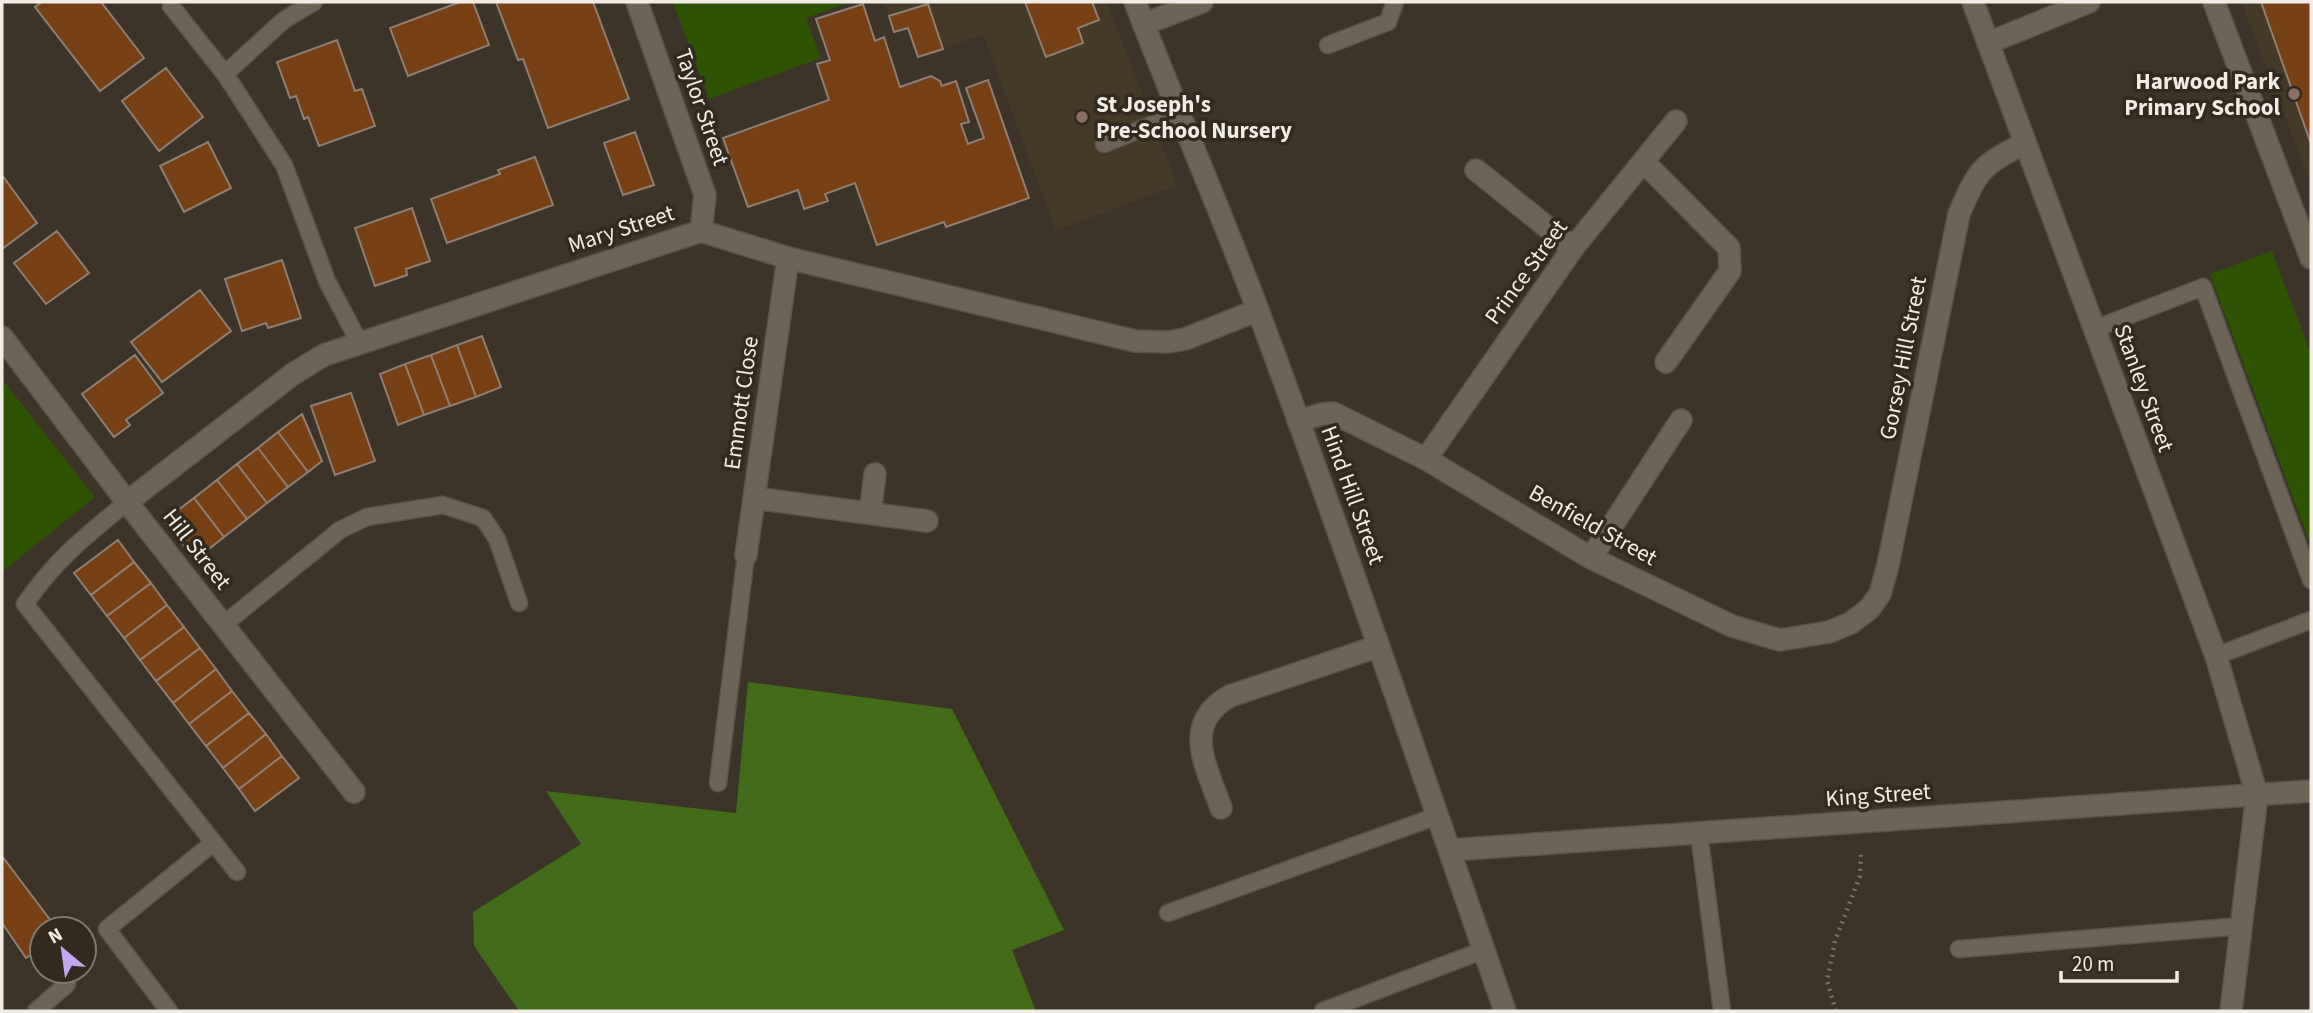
<svg xmlns="http://www.w3.org/2000/svg" width="2313" height="1013" font-family="'Source Sans 3',sans-serif">
  <style>
    .built { fill: #453a28 }
    .green { fill: #2e5303 }
    .forest { fill: #416a19 }
    .building { fill: #774014; stroke: #8d7f75; stroke-width: 2 }
    .lines { fill: none; stroke-linecap: round; stroke-linejoin: round }
    .lane-casing { stroke: #595248; stroke-width: 19 }
    .street-casing { stroke: #595248; stroke-width: 24 }
    .path { stroke: #787267; stroke-width: 4.5; stroke-dasharray: 2 5; stroke-linecap: butt }
    .lane { stroke: #6c6457; stroke-width: 16 }
    .street { stroke: #6c6457; stroke-width: 21 }
    .education-dot { fill: #8d6e63; stroke: #322a1f; stroke-width: 2.5 }
    .labels { text-anchor: middle; dominant-baseline: central; stroke-width: 7; stroke-linejoin: round; paint-order: stroke }
    .poi-label { font-size: 23px; font-weight: bold; fill: #f1ede5; stroke: #322a1f; text-anchor: end }
    .street-label { font-size: 23px; fill: #f1ede5; stroke: #322a1f }
  </style>
  <rect width="100%" height="100%" fill="#3c3428"/>
  <path class="built" d="M884,2H1107L1177,185L1056,231L983,34L943,49L928,4L889,16Z
    M2241,2H2311V185Z"/>
  <path class="green" d="M673,2H851L806,18L821,58L709,99Z
    M2272,251L2311,354V546L2210,274Z
    M2,379L95,497L2,572Z"/>
  <path class="forest" d="M748,682L952,709L1064,930L1012,950L1036,1011H519L474,946L473,912L581,844L546,791L736,813Z"/>
  <path class="building" d="M42,2H101L144,58L100,91L35,7Z
    M460,2H473L489,45L408,76L390,28Z
    M496,2H593L629,99L548,128L523,59L518,60Z
    M1025,2H1092L1099,20L1078,28L1083,43L1046,57Z
    M2261,2H2311V144Z
    M863,4L875,41L884,37L900,87L931,76L940,81L942,86L956,81L969,122L961,124L968,144L984,138L966,88L988,80L1029,198L946,227L944,222L877,245L855,183L825,194L828,201L804,209L798,190L748,207L723,138L829,100L817,64L830,60L816,19Z
    M928,4L943,49L918,57L908,28L894,32L889,16Z
    M337,40L355,91L362,89L375,126L319,146L308,117L304,119L296,96L290,98L277,62Z
    M166,68L203,117L159,151L122,101Z
    M635,132L654,185L623,195L604,143Z
    M208,142L231,188L184,212L160,166Z
    M535,157L553,205L447,243L431,199L500,174L498,170Z
    M2,175L37,223L2,249Z
    M412,208L430,261L406,269L407,275L375,286L355,228Z
    M57,231L89,273L46,304L14,263Z
    M282,260L301,318L268,328L266,323L242,331L225,279Z
    M200,290L231,331L162,382L131,342Z
    M482,336L501,387L476,397L457,345Z
    M457,345L476,397L450,406L431,355Z
    M135,355L163,393L126,420L130,425L114,437L82,394Z
    M431,355L450,406L424,415L405,364Z
    M405,364L424,415L398,425L380,374Z
    M351,393L375,461L335,475L311,406Z
    M302,414L322,461L308,472L278,432Z
    M278,432L308,472L288,487L258,448Z
    M258,448L288,487L267,503L237,464Z
    M237,464L267,503L247,519L217,480Z
    M217,480L247,519L224,537L194,498Z
    M194,498L224,537L195,560L164,521Z
    M118,540L134,562L91,595L74,573Z
    M134,562L151,583L107,616L91,595Z
    M151,583L167,605L124,638L107,616Z
    M167,605L184,627L140,660L124,638Z
    M184,627L200,648L156,681L140,660Z
    M200,648L216,669L173,703L156,681Z
    M216,669L232,691L189,724L173,703Z
    M232,691L249,713L206,746L189,724Z
    M249,713L266,734L223,768L206,746Z
    M266,734L282,756L239,789L223,768Z
    M282,756L299,778L255,811L239,789Z
    M2,856L57,929H42V948L26,958L2,923Z"/>
  <g class="lines">
    <defs>
      <path id="lane" d="M171,6L225,74L284,165L327,281L359,342
        M1328,45L1388,22L1395,2
        M225,74L284,20L314,2
        M1104,144L1178,114
        M2094,329L2203,287L2311,580
        M127,502C86,536 56,559 25,604L237,872
        M223,625L340,530L367,517L443,505L483,518L497,539L519,603
        M2216,656L2311,620
        M718,783L746,555
        M1699,833L1722,1011
        M1168,913L1437,816
        M1959,949L2242,926
        M36,1011L67,984
        M169,1011L107,929L213,843
        M1323,1011L1484,950"/>
      <path id="street" d="M637,2L705,195L701,231
        M1135,2C1175,106 1220,209 1259,313C1345,544 1424,778 1505,1011
        M1973,2L2216,656L2257,795L2231,1011
        M2214,2L2311,258
        M1144,24L1202,2
        M1988,43L2089,2
        M1644,162L1729,248L1730,271L1666,362
        M1476,170L1573,248
        M2,337L127,502L354,792
        M1298,421L1322,414L1333,413L1426,459L1591,558L1732,626L1780,640L1829,632L1851,623L1870,608L1880,594L1888,565L1959,214C1978,169 1982,165 2025,143
        M1426,459L1573,248L1676,121
        M754,498L927,521
        M127,502L293,374L324,355L701,231L788,258L1135,341L1168,342L1185,339L1258,310
        M870,513L875,474
        M746,555L788,258
        M1591,558L1681,420
        M1221,808C1207,767 1180,724 1230,696L1379,646
        M1449,850L2311,791"/>
    </defs>
    <use href="#lane" class="lane-casing"/>
    <use href="#street" class="street-casing"/>
    <path class="path" d="M1836,1011L1827,981L1835,941L1860,876L1861,851"/>
    <use href="#lane" class="lane"/>
    <use href="#street" class="street"/>
  </g>
  <g class="education-dot">
    <circle cx="2294" cy="94" r="7"/>
    <circle cx="1082" cy="117" r="7"/>
  </g>
  <g class="labels">
    <g class="poi-label">
      <text x="2280" y="81">Harwood Park<tspan x="2280" dy="26">Primary School</tspan></text>
      <text x="1096" y="104" text-anchor="start">St Joseph's<tspan x="1096" dy="26">Pre-School Nursery</tspan></text>
    </g>
    <g class="street-label">
      <text transform="translate(702 107) rotate(71)">Taylor Street</text>
      <text transform="translate(621 229) rotate(-18)">Mary Street</text>
      <text transform="translate(1526 272) rotate(-54)">Prince Street</text>
      <text transform="translate(1903 358) rotate(-79)">Gorsey Hill Street</text>
      <text transform="translate(2144 388) rotate(70)">Stanley Street</text>
      <text transform="translate(741 403) rotate(-82)">Emmott Close</text>
      <text transform="translate(1353 495) rotate(70)">Hind Hill Street</text>
      <text transform="translate(1593 525) rotate(29)">Benfield Street</text>
      <text transform="translate(197 549) rotate(52)">Hill Street</text>
      <text transform="translate(1878 795) rotate(-4)">King Street</text>
    </g>
  </g>
  <rect width="2313" height="1013" fill="none" stroke="#f1ede5" stroke-width="7"/>
  <g transform="translate(63 950) rotate(331)"><circle r="33" fill="#322a1f" stroke="#7e786e" stroke-width="2"/>
  <path d="M0-5L12 26L0 18L-12 26Z" fill="#c4a7f1"/>
  <text y="-10" font-size="19" font-weight="bold" text-anchor="middle" fill="#f1ede5">N</text>
  </g>
  <path d="M2061 971v10h116v-10" fill="none" stroke="#f1ede5" stroke-width="3.5"/>
  <text x="2072" y="971" font-size="21" fill="#f1ede5" stroke="#322a1f" stroke-width="5" paint-order="stroke">20 m</text>
</svg>
